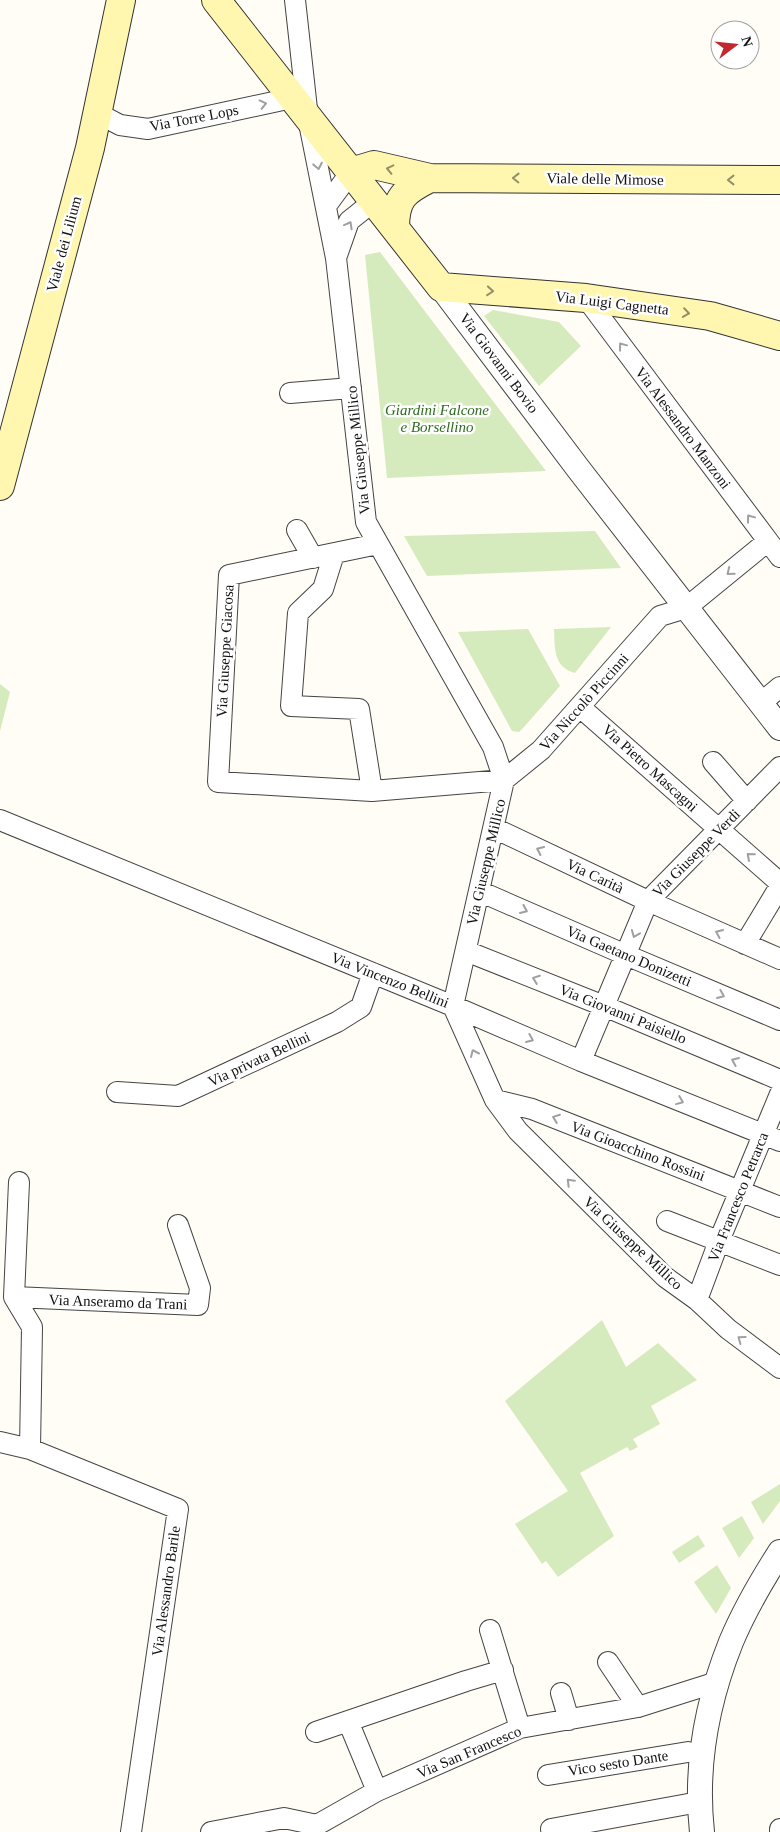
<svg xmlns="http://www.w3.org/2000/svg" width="780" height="1832" font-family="Georgia,serif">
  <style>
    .green { fill: #d5ebbd }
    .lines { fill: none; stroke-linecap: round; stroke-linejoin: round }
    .minor-casing { stroke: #444; stroke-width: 22 }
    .tertiary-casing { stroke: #444; stroke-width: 26 }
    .secondary-casing { stroke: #333; stroke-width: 30 }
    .minor { stroke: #fff; stroke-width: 20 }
    .tertiary { stroke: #fff; stroke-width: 24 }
    .secondary { stroke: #fff6b0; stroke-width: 28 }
    .oneway { stroke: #a0a0a0 }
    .oneway2 { stroke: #948f68 }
    .labels { text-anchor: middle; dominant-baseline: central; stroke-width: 5; stroke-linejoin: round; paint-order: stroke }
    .street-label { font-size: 15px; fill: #111; stroke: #fff }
    .park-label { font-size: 15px; font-style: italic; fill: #2f6b1f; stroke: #fff }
  </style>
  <rect width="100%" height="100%" fill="#fffdf5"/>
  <path class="green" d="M380,252L546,471L387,478L365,255Z
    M493,310L559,322L581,346L539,386L484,316Z
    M595,531L621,568L427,576L404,536Z
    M611,627L575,673C553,667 555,648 554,629Z
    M528,629L560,686L524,727L519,732L512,731L458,632Z
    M0,684L10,692L0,731Z
    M602,1320L626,1367L658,1343L697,1380L651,1406L660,1424L633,1439L638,1447L630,1451L627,1447L580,1473L614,1536L558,1577L546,1561L542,1564L515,1524L568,1491L505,1401Z
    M780,1484V1501L763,1524L751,1502Z
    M742,1516L754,1538L739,1558L722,1528Z
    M698,1535L705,1546L679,1563L672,1552Z
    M717,1565L731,1588L716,1614L694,1582Z"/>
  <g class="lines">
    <defs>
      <path id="minor" d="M295,0L308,118L336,258L366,522L493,747L504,780L453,1006L495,1100L518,1131L665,1277L697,1300L728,1329L780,1368
        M97,113L120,125L148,129L292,98
        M326,206L351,172
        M336,258L349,221L374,201
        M586,298L780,557
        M290,393L351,388
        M297,530L313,558
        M378,544L229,575L218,782L372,791L504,780
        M334,554L323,589L298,613L291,706L359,709L372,791
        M761,703L780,687
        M580,707L780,883
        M713,762L747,801
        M504,780L541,750L660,616L686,608L768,541
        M0,820L453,1006L581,1061L780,1141
        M494,828L648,901L780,959
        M479,891L626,955L780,1020
        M745,944L780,886
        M466,951L604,1006L780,1080
        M581,1061L648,901L780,767
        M117,1092L178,1096L337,1022L361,1007L373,973
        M495,1100L532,1109L780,1207
        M667,1221L780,1265
        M14,1297L19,1182
        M697,1300L719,1241L780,1094
        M0,1442L30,1449L178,1509L131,1832
        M30,1449L32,1327L14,1297L198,1305L200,1288L178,1225
        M490,1630L520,1728
        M608,1662L638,1707
        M561,1693L569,1720
        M348,1721L377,1791
        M316,1732L466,1681L503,1670
        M548,1775L688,1752
        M551,1829L699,1802
        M211,1832L284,1818L317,1825
        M311,1832L317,1825L377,1791L520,1728L638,1707L717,1682
        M780,1832V1829"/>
      <path id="tertiary" d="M441,287L580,471L780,728
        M702,1832C695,1768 707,1702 731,1642C744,1611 762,1580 780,1552"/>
      <path id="secondary" d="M216,0L441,287L586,298L710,316L780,336
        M351,172L374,165L430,178L780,180
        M395,228C395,198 404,191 430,178
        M0,486L90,148L121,0"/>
    </defs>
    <use href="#minor" class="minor-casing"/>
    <use href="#tertiary" class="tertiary-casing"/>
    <use href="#secondary" class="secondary-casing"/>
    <use href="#minor" class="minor"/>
    <use href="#tertiary" class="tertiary"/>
    <use href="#secondary" class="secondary"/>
  </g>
  <defs><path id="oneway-chevron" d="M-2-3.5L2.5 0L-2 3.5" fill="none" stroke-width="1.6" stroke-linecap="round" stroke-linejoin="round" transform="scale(1.25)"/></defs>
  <g class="oneway">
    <use href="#oneway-chevron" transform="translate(263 104) rotate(-13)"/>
    <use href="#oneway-chevron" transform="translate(318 166) rotate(79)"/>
    <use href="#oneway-chevron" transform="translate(349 225) rotate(-61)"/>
    <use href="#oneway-chevron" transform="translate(622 346) rotate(-127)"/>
    <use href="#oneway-chevron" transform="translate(750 518) rotate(-127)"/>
    <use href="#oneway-chevron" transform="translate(730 572) rotate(141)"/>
    <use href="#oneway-chevron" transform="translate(540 850) rotate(-155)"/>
    <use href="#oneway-chevron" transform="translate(750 856) rotate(-139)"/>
    <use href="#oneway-chevron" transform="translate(524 910) rotate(24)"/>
    <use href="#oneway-chevron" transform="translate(719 933) rotate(-156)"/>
    <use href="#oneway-chevron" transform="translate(635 934) rotate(112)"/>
    <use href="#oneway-chevron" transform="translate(536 979) rotate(-159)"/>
    <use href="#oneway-chevron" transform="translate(721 995) rotate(23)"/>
    <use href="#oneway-chevron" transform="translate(530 1039) rotate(23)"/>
    <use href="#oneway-chevron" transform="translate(474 1053) rotate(-114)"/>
    <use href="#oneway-chevron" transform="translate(735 1061) rotate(-157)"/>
    <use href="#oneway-chevron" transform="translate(680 1101) rotate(22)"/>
    <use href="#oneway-chevron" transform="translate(556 1118) rotate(-159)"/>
    <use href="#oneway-chevron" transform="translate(570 1182) rotate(-135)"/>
    <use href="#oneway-chevron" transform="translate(741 1339) rotate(-144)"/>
  </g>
  <g class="oneway2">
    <use href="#oneway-chevron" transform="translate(390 169) rotate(-167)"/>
    <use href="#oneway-chevron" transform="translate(516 178) rotate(-179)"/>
    <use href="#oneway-chevron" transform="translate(731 180) rotate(-180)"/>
    <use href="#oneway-chevron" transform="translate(490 291) rotate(5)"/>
    <use href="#oneway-chevron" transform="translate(686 313) rotate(8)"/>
  </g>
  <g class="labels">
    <g class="street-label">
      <text transform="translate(194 118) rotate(-11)">Via Torre Lops</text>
      <text transform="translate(605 179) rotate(1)">Viale delle Mimose</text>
      <text transform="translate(64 244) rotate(-75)">Viale dei Lilium</text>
      <text transform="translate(612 303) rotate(7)">Via Luigi Cagnetta</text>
      <text transform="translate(499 363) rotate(53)">Via Giovanni Bovio</text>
      <text transform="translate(683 428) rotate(53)">Via Alessandro Manzoni</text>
      <text transform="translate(358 450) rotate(-96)">Via Giuseppe Millico</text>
      <text transform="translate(225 651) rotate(-87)">Via Giuseppe Giacosa</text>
      <text transform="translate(584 702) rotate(-48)">Via Niccolò Piccinni</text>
      <text transform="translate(650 768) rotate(42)">Via Pietro Mascagni</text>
      <text transform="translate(696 853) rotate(-45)">Via Giuseppe Verdi</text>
      <text transform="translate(486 862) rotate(-77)">Via Giuseppe Millico</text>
      <text transform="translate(595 876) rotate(25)">Via Carità</text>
      <text transform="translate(629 956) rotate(23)">Via Gaetano Donizetti</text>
      <text transform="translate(390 980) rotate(22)">Via Vincenzo Bellini</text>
      <text transform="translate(623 1014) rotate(22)">Via Giovanni Paisiello</text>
      <text transform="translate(259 1059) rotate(-25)">Via privata Bellini</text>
      <text transform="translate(638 1151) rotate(21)">Via Gioacchino Rossini</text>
      <text transform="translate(738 1197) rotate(-68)">Via Francesco Petrarca</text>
      <text transform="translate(633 1243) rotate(43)">Via Giuseppe Millico</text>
      <text transform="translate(118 1302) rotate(2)">Via Anseramo da Trani</text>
      <text transform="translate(166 1591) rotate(-82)">Via Alessandro Barile</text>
      <text transform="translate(469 1752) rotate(-23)">Via San Francesco</text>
      <text transform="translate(618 1763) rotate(-9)">Vico sesto Dante</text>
    </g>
    <g class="park-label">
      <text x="437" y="410">Giardini Falcone<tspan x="437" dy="17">e Borsellino</tspan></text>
    </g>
  </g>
  <g transform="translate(735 45) rotate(74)"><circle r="24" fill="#ffffff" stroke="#a0a0a0"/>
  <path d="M0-4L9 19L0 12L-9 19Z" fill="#c4262e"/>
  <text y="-8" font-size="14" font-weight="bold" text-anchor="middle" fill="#111111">N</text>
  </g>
</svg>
